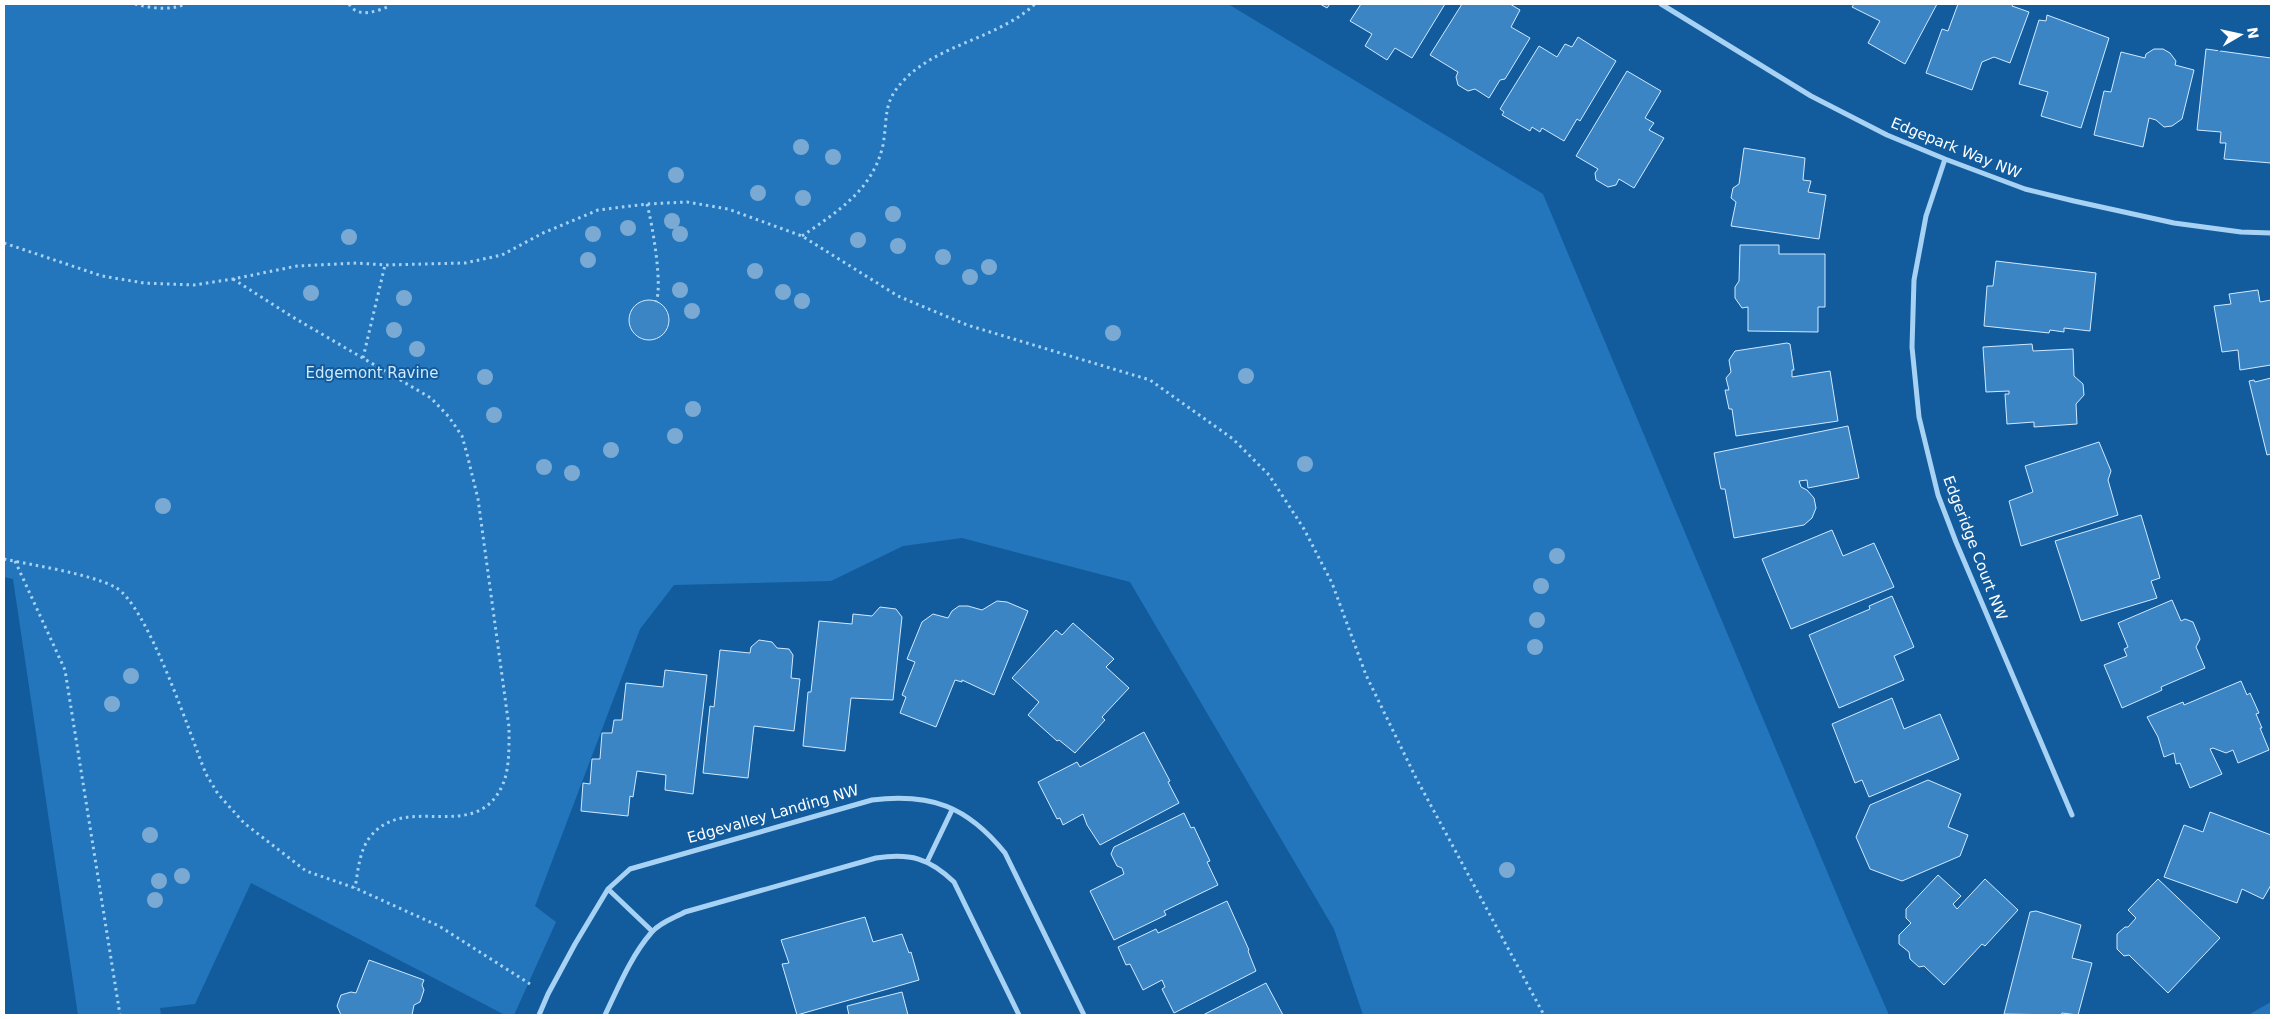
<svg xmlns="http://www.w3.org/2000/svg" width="2275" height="1019" font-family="'DejaVu Sans',sans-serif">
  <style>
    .green { fill: #2476bc }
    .building { fill: #3b85c5; stroke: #d0e9fe }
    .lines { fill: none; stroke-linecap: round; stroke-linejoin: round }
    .path { stroke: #a8d2f4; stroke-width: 3; stroke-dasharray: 2.5 4; stroke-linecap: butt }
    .minor { stroke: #a8d2f4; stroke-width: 5 }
    .tree { fill: #7aaad3 }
    .labels { text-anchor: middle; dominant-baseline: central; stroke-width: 4; stroke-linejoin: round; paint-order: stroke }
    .street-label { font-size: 15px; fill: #fff; stroke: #125c9e }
    .park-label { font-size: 15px; fill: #d0e9fe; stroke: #125c9e }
  </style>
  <rect width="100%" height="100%" fill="#125c9e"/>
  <path class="green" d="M4,4H1228L1543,194L1847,919L1889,1015H1363L1334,929L1130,582L962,538L903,546L831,581L674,585L640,629L535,906L556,922L514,1015H505L251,883L195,1004L160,1008L161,1015H78L13,579L4,577Z
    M2271,1002V1015H2248Z"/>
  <path class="building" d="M1320,4H1330L1327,8Z
    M1361,4H1445L1412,58L1395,48L1387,60L1365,46L1372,34L1350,21Z
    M1462,4H1510L1520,10L1511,27L1530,38L1505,79L1500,80L1489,98L1475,89L1468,91L1458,85L1456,77L1458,72L1430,55Z
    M1854,4H1937L1905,64L1868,43L1880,21L1852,7Z
    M1958,4H2013L2012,6L2029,12L2010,63L1994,57L1982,62L1972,90L1926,73L1942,29L1948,31Z
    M2047,15L2109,38L2081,128L2041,116L2048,92L2019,84L2039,20L2046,21Z
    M1578,37L1616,61L1580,121L1577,119L1564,141L1542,128L1540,132L1532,127L1530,131L1502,115L1504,112L1500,109L1539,46L1557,57L1565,44L1572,47Z
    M2154,49H2163L2170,53L2176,61L2175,65L2194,70L2182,119L2172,126L2164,127L2156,120L2149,118L2143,147L2094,135L2104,91L2111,92L2121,52L2145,58L2146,54Z
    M2206,49L2271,58V163L2224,159L2226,143H2220L2221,132L2197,130Z
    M1627,71L1661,91L1645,118L1654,123L1649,130L1664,138L1634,188L1619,179L1616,185L1608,187L1596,180L1595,173L1598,169L1576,156Z
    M1744,148L1805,158L1803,180L1811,181L1808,192L1826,195L1819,239L1731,226L1736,202L1731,198L1733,188L1739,184Z
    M1740,245H1779V254H1825V307H1818V332L1748,331V307L1742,308L1735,298V287L1739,281Z
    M1996,261L2096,273L2090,331L2064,328V332L2050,330L2049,333L1984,326L1987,286H1993Z
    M2258,290L2260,302L2271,300V365L2240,370L2238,350L2222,352L2214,306L2231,304L2229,294Z
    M629 320a20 20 0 1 1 40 0a20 20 0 1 1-40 0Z
    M1787,343L1790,344L1794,370H1792V377L1830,371L1838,421L1736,436L1732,409H1729L1725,390H1729L1726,378L1731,372L1729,360L1735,351Z
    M2032,344L2033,351L2073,349L2074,376L2083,384L2084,395L2076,404L2077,424L2034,427V422L2007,424L2005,394H2009V391L1986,392L1983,347Z
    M2271,378V454L2267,455L2249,381L2254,380L2255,382Z
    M1848,426L1859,478L1808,488L1807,480L1799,481L1801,487L1807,490L1814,498L1816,508L1812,518L1804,525L1734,538L1725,489H1721L1720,485L1714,453Z
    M2099,442L2111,471L2108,480L2118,515L2021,546L2009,501L2033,492L2025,466Z
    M2141,515L2160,578L2151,581L2157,598L2081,621L2055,541Z
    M1832,530L1843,556L1874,543L1894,587L1791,629L1762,559Z
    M1892,596L1914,647L1894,656L1904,680L1839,708L1809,635L1870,609L1869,606Z
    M2172,600L2181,621L2185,619L2193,622L2200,639L2196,647L2205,668L2161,687L2162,690L2158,692L2122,708L2104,665L2127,656L2124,649L2128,647L2118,623Z
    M997,601L1007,602L1028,611L994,695L962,680V682L955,680L936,727L900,713L906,697L902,695L915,662L907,659L922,622L933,614L948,618L952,611L959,606H968L982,610Z
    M880,607L896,609L902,617L893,700L851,698L845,751L803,746L808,692H811L819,621L852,624L853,614L872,616Z
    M1073,623L1114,659L1106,667L1129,688L1102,717L1105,720L1075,753L1059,740L1057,741L1028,715L1039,702L1012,678L1056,630L1062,635Z
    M759,640L772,642L777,648L789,649L793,655L791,678L800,679L794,731L754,726L748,778L703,773L710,706L714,707L720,650L750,653L751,647Z
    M665,670L707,675L693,794L665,790L666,775L637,771L633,797L630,796L628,816L581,811L583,783L590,784L592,759H600L602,733H612L614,720H622L626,683L663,687Z
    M2241,681L2247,695L2250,693L2259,713L2256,714L2262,728H2260L2269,750L2238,763L2233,750L2226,753L2213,748L2210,749L2222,774L2190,788L2180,763L2176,764L2174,753L2164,757L2158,737L2147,717L2183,702L2184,705Z
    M1892,698L1904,729L1940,714L1959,759L1869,797L1862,780L1855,783L1832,724Z
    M1144,732L1170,781L1168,782L1179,803L1100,845L1087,825L1083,814L1063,825L1060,818L1057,819L1038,782L1077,762L1080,767Z
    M1928,780L1961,794L1948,827L1968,835L1960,856L1902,881L1870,869L1856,837L1870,805Z
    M2210,812L2271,835V885L2263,899L2242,889L2237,903L2164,877L2184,825L2203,832Z
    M1184,813L1191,828L1194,827L1210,861L1207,862L1218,885L1164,911L1166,915L1114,940L1090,891L1124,874L1122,868L1117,866L1111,854L1114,847Z
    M1938,875L1961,896L1953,904L1957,909L1985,879L2018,910L1985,946L1982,944L1944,985L1924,966L1919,967L1910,959L1909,952L1899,944V935L1911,923L1906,918V909Z
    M2158,879L2220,938L2168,993L2129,955L2124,956L2117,949V934L2125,927H2128L2136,918L2128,910Z
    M1227,901L1249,950L1248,951L1256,971L1174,1013L1162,989L1165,987L1162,980L1143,990L1130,964L1126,965L1118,947L1156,929L1158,933Z
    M2036,911L2081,925L2072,958L2092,963L2078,1015L2062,1013L2061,1015L2004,1014L2030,912Z
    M865,917L873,942L902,934L909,953L911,952L919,980L797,1015L782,964L789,963L781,940Z
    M369,960L424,980L422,985L424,990L420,1002L414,1005L412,1015H341L337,1006L341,995L351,992L356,993Z
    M1266,983L1283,1015H1203Z
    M902,992L908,1015H849L847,1006Z"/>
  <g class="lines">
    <path class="path" d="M135,4C151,8 170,11 185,4
      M349,4C358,19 377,11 390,6
      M647,204C652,223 663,285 656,302
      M802,236C837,212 873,190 883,145C888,117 882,102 905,79C939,44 999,38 1035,4
      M4,243L102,276L144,283L194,285L233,279L297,266L357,263L385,265L465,263L502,255L543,233L598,210L647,204L687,202L728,209L802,236L898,296L967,325L1150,380L1233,439L1269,475L1304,529L1332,583L1366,675L1415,776L1544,1015
      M233,279L291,316L431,398L449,417L462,436L467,454L478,499L509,727C509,744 510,767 503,784C476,846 406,791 370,837C359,851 358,872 355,888
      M363,358L385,265
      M4,559C36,566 87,573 115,587C148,605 190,735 206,774L218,794L244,823L306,871L355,888L439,926L530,984
      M15,561L65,670L120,1015"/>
    <path class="minor" d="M1661,4L1811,96L1887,135L1945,159L2025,189L2074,201L2174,223L2241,232L2271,233
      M1945,159L1926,216L1914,280L1912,347L1919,417L1938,495L1956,542L2072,815
      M927,862L952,810
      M608,889L652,931
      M539,1015L548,994L575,944L608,889L630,869L872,800C931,793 967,806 1005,853L1084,1015
      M605,1015C618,988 631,956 651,933C659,923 674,918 685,912L876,858C910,853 929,858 954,882L1019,1015"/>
  </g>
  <g class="tree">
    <circle cx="801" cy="147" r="8"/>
    <circle cx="833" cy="157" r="8"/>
    <circle cx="676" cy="175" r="8"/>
    <circle cx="758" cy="193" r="8"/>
    <circle cx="803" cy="198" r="8"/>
    <circle cx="893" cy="214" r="8"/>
    <circle cx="672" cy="221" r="8"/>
    <circle cx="628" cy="228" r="8"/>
    <circle cx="593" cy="234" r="8"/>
    <circle cx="680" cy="234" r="8"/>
    <circle cx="349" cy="237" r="8"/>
    <circle cx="858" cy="240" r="8"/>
    <circle cx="898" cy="246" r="8"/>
    <circle cx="943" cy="257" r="8"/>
    <circle cx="588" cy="260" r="8"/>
    <circle cx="989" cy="267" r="8"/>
    <circle cx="755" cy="271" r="8"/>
    <circle cx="970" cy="277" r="8"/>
    <circle cx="680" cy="290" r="8"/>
    <circle cx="783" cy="292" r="8"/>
    <circle cx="311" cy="293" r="8"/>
    <circle cx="404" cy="298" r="8"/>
    <circle cx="802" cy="301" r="8"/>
    <circle cx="692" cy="311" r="8"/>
    <circle cx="394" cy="330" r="8"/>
    <circle cx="1113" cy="333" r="8"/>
    <circle cx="417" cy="349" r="8"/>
    <circle cx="1246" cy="376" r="8"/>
    <circle cx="485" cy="377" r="8"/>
    <circle cx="693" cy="409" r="8"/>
    <circle cx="494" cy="415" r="8"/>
    <circle cx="675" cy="436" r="8"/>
    <circle cx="611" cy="450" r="8"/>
    <circle cx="1305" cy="464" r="8"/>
    <circle cx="544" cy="467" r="8"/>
    <circle cx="572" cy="473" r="8"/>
    <circle cx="163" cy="506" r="8"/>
    <circle cx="1557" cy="556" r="8"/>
    <circle cx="1541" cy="586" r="8"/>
    <circle cx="1537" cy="620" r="8"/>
    <circle cx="1535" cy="647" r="8"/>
    <circle cx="131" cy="676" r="8"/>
    <circle cx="112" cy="704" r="8"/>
    <circle cx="150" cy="835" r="8"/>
    <circle cx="1507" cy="870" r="8"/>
    <circle cx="182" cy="876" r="8"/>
    <circle cx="159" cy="881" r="8"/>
    <circle cx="155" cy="900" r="8"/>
  </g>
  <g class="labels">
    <g class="street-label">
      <text transform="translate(1956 148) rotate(22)">Edgepark Way NW</text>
      <text transform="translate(1975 548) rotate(69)">Edgeridge Court NW</text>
      <text transform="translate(773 814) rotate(-16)">Edgevalley Landing NW</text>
    </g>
    <g class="park-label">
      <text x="372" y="373">Edgemont Ravine</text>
    </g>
  </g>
  <rect width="2275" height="1019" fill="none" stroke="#ffffff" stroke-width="10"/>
  <g transform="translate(2240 35) rotate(81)" stroke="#125c9e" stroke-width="4" paint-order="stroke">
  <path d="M0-4L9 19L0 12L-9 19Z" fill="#ffffff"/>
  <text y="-8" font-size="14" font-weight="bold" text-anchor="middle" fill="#ffffff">N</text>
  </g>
</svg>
